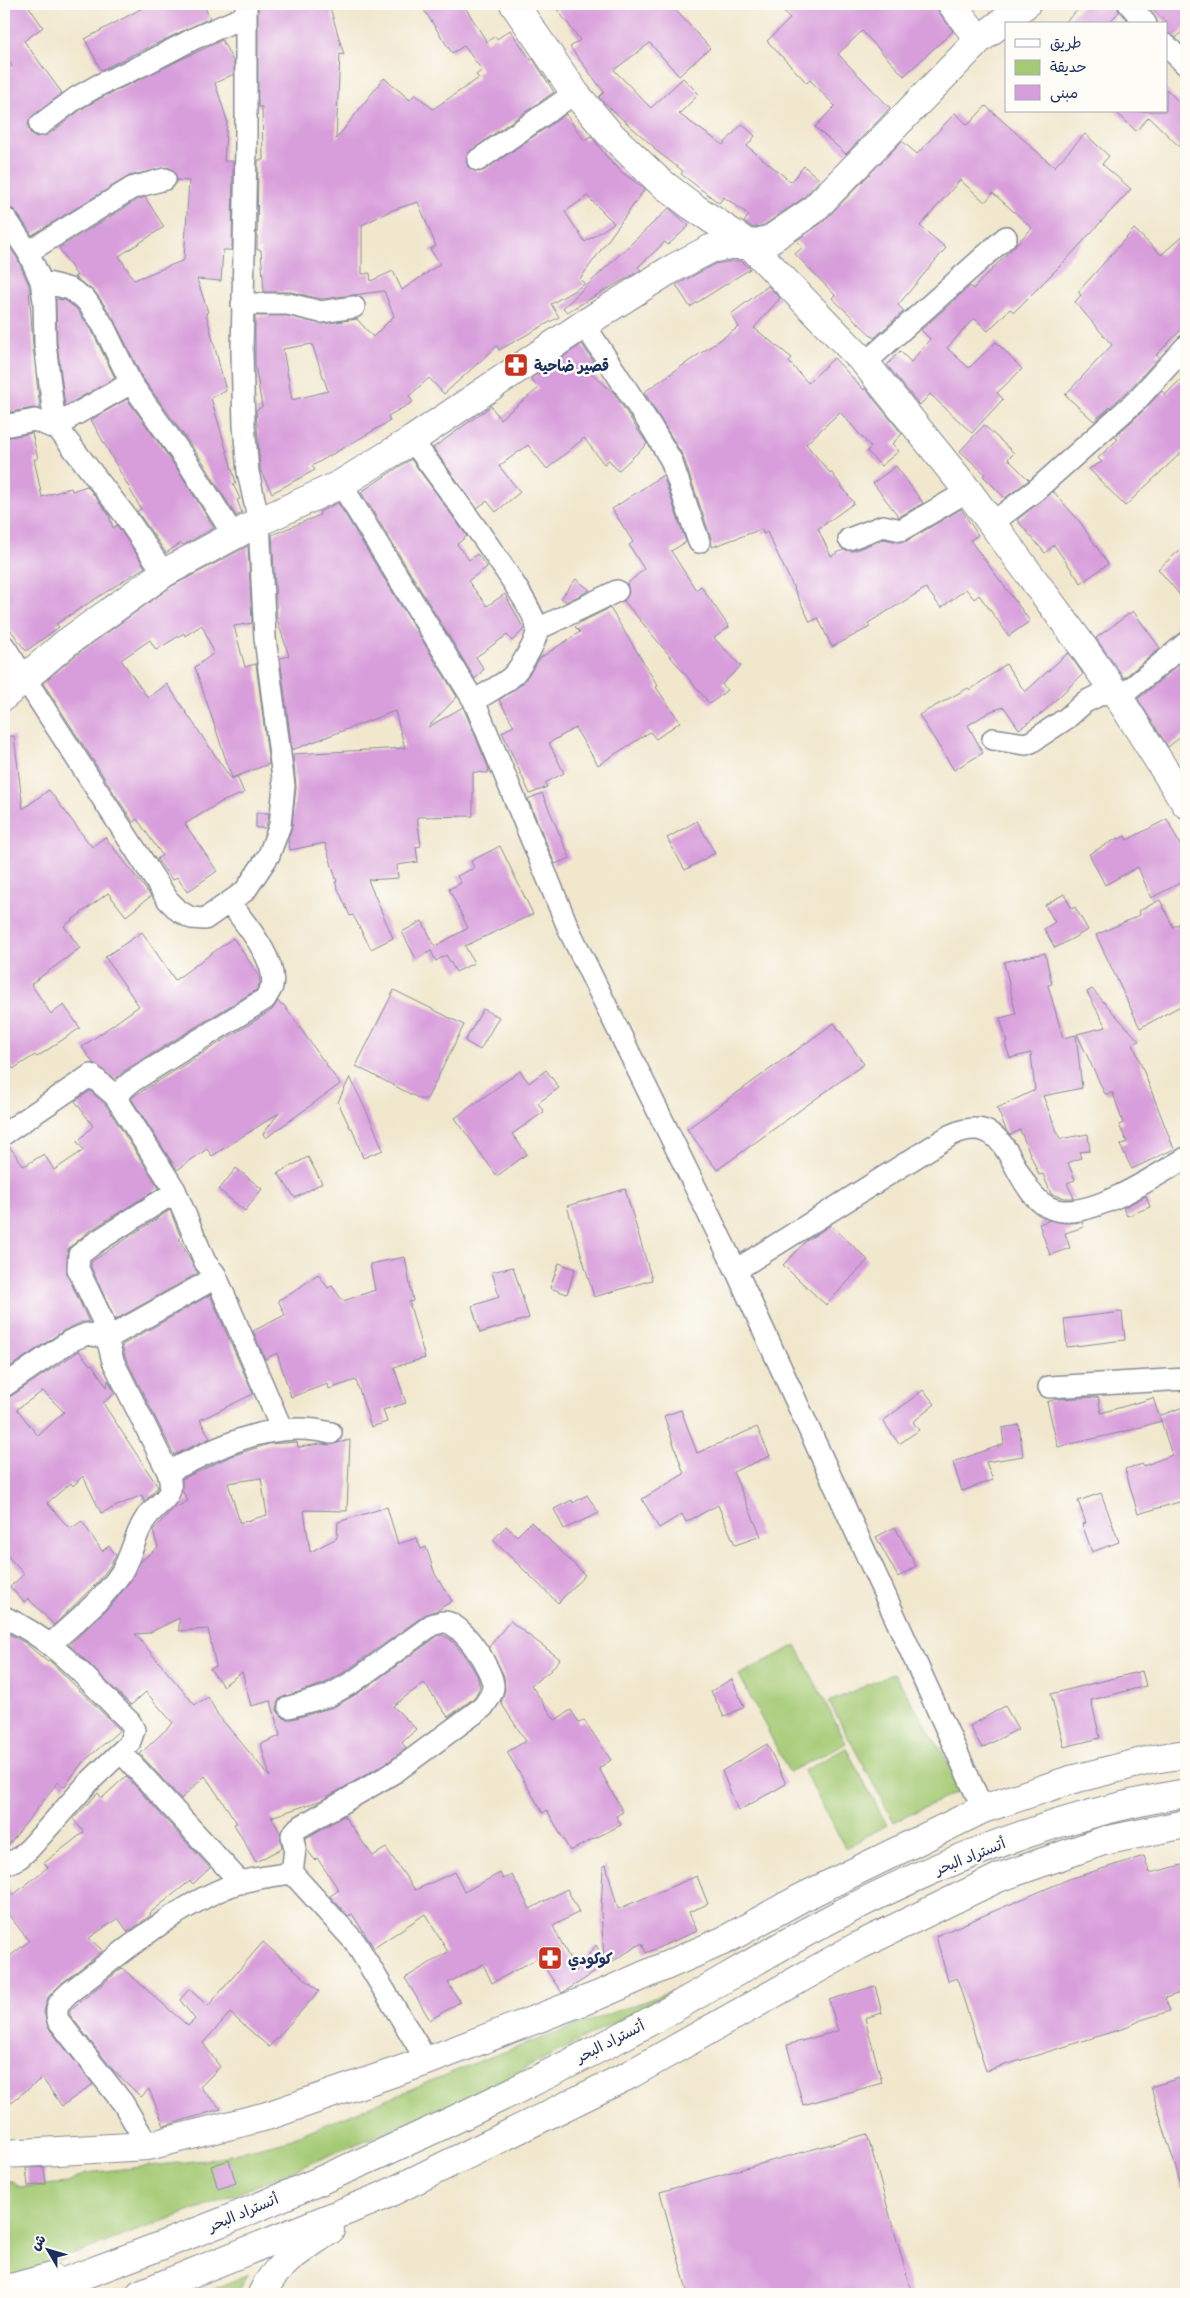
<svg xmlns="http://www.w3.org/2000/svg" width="1190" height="2298" font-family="Delius,'Playpen Sans Arabic',sans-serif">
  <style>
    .green { fill: #a5ca74; stroke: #607c69 }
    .building { fill: #d89edb; fill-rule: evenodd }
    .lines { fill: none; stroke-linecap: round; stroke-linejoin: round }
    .street-casing { stroke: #868b96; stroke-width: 24 }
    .secondary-casing { stroke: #868b96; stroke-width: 30 }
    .highway-casing { stroke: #868b96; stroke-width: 30 }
    .street { stroke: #fff; stroke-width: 21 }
    .secondary { stroke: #fff; stroke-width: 28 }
    .highway { stroke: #fff; stroke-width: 28 }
    .labels { text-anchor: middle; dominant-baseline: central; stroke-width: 5; stroke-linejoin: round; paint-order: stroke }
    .poi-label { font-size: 15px; font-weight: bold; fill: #1b2f5e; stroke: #fdfcf7; text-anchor: start }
    .street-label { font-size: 15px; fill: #1b2f5e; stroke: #fdfcf7 }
  </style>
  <rect width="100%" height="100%" fill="#fdfcf7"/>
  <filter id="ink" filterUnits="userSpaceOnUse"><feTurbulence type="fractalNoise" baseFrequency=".02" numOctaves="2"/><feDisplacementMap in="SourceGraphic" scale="10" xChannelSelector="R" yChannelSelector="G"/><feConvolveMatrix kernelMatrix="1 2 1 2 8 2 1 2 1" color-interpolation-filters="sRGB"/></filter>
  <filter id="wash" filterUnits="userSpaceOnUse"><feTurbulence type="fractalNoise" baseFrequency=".0096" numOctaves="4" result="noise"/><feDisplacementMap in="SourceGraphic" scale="20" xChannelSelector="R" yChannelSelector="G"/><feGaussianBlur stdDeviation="1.12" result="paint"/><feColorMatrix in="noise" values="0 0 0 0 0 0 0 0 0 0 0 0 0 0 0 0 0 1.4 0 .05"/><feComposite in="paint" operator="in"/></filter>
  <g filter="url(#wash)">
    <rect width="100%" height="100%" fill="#f1e7cd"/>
    <path class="green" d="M796,1645L846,1743L789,1772L739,1675Z
      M894,1673L964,1789L894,1822L829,1702Z
      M846,1748L887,1825L845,1848L804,1771Z
      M679,1989L472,2096L234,2195L4,2280V2181H12L20,2187L68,2183L86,2173L205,2160L282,2142L487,2058Z
      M248,2274L237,2294H203Z"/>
    <g id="blocks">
      <path class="building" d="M4,4H27L43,27L24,41L62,93L29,120L28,127L30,133L36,137L48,135L83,108L105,96L222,40L234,63V74L215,83L227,120L224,161H233L232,250H223L221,281L197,279L208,312L206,313L226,391L211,398L236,483L233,484L240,499L237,500L242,513L236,516L201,459L142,377L113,318L96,293L74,277L77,276L59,248L137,200L145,197L164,227L119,256L134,280L184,260L189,181L177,180L174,171L168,167L129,176L32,235L17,213L13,209L4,208V73L12,66L4,54Z
        M150,4H203L210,18L101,70L85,39Z
        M258,4H329L344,55L340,54L336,139L384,78L410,100L415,94L433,109L479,78L476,75L482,70L464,46L452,53L420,4H463L487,42L495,36L497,39L510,30L531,60L533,59L554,92L471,150L466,161L468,167L479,172L485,170L566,114L584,140L591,136L614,166L615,164L620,171L645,189L580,279L585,284L551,304L559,317L499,350L497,346L444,394L429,378L409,396L413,402L388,416L390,421L312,466L315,470L272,493L260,470L256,410L262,407L255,364V316H287L323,324L357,319L373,337L394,316L384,291L322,299L291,292H264L261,250H257L258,160H263L262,107H258ZM587,196L614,223L585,242L565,212ZM418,202L436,246L430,249L440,264L402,290L393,271L371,281L370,273L362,274V225L392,210ZM312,344L328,391L292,400L283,349Z
        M553,4H670L710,48L679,76L650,43L614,70L651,108L683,78L699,94L679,114L723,145L742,124L755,136L747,146L791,182L804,166L820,180L802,199L764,225L753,228L744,222L749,215L724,197L719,203L681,174L683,171L654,149L655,148L603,102L599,97L604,92L570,47L580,40Z
        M776,4H933L953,31L904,76L862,31L838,54L890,108L846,154L815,127L835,106L810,80L807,83L767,41L790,19Z
        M1084,4H1117L1119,12L1107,24H1063Z
        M1147,4H1186V27L1176,38L1166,33V22Z
        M1166,89L1186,109V153L1149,117L1136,131L1115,111H1166Z
        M986,106L1054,167L1085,134L1109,156L1102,164L1131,189L1067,259L1014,312L1010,309L988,331L974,318L947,348L969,368L996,342L1022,369L997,393L1003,399L972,433L930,394L920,405L917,402L887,365L900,351L911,362L930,339L921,330L970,286L973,289L1032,228L993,193L985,202L960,180L920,226L946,248L898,305L904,311L874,338L832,298L835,295L795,254L803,247L796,241L823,222L902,141L917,154L955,113L968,125Z
        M669,208L689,226L668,245L665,242L638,267L641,270L567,312L563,308Z
        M1134,229L1161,255L1186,233V325L1156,355L1159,357L1127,392L1094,421L1065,395L1112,345L1075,302L1081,295L1078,292Z
        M4,238L17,258L29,285L33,346L40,409L33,408L4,413Z
        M732,261H742L750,269L690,307L676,285L715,264Z
        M768,286L780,298L754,328L792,358L789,362L808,383L834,358L864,390L865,388L902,434L892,444L899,451L881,466L867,451L871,447L840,412L806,444L830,473L831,472L854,503L818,529L831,556L843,550L853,551L884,539L898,542L907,541L961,509L978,535L970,540L1030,621L1009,636L979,595L974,599L966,589L941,608L926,588L868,623L870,627L832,647L818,618L810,622L767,532L763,534L762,529L712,547L711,538L683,456L644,392L739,327L731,314Z
        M56,299L65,300L77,309L92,331L115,378L65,406L57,343Z
        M582,344L597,367L590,372L614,393L647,444L618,471L609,460L604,464L584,438L547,469L528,445L499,466L520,492L496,512L487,501L477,508L433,448L491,406L500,419L539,388L530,379Z
        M1186,374V448L1125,506L1089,469L1102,462L1098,458L1118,439L1115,437L1144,410L1162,391L1165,395Z
        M127,399L180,473L214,528L183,545L181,543L166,553L137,511L141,509L91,420Z
        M984,425L1014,453L1008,459L1029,480L1005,498L983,476L985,474L960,451Z
        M32,433L38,459H34L42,497L71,488L72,491L87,486L109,515L113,528L117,525L145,567L56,624L59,627L26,651L4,621V438Z
        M411,459L467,536L457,544L469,560L477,554L487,567L468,581L487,606L505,594L524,629L512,641L507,635L476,657L484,669L475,679L361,492Z
        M896,466L923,503L899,517L873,483Z
        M663,475L686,542L671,551L696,590L701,586L729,627L714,638L741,666L722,684L727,690L710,704L624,601L629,592L627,584L644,569L629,545L633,542L612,509Z
        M1053,491L1080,522L1108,564L1081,583L1054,545L1045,553L1017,520Z
        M338,503L457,697L428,727L463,707L489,769L488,773L473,772V816L417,817L421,846L416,847L418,862L397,865L398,878L368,880L393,938L371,949L353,915L350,916L335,882H337L325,843L290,850L288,839L292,826L296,787L293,754L405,748L395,711L292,750L280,658L289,656L277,619L272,535L320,515L319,512Z
        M1186,545V602L1158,569Z
        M248,546L252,623L234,626L245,667L256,664L269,764L237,776L244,793L221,802L185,824L217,871L187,892L177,877L172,880L157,859L162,855L137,819L133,822L43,683L76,655L172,586ZM202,625L214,653L195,667L232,778L237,776L231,779L167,684L148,698L121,660L150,640L156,650L184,633L185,636Z
        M576,579L590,590L566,602L561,598Z
        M610,608L658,686L656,687L680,722L656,739L650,732L598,765L575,728L549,743L564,773L545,783L547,787L530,794L502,732L514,726L499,700L522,684L540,658L580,632L575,627L581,622Z
        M1133,611L1160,648L1124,678L1096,638Z
        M1068,653L1083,674L1042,713L1019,729L1004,707L991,711L968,725L983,753L954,770L919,715L968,688L970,690L1006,664L1025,692Z
        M1186,659V733L1168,747L1138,699Z
        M14,736L23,809L49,790L92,847L105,837L151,896L126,916L108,893L64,926L80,948L31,984L51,1014L64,1005L80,1028L37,1057L35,1055L13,1069L10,1064L4,1070V823L8,820L4,787V737Z
        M542,793L570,858L555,864L528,799Z
        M256,813H269L266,828H256Z
        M1167,819L1186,857V880L1151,898L1138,867L1105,885L1089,854L1118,838L1119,839L1125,836L1127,840Z
        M697,821L715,853L685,870L667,838Z
        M500,846L533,914L465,946L474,963L456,972L446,955L436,961L431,951L416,959L402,932L422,921L435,946L468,928L449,889L461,883L457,876L474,868L471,861Z
        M1064,894L1072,909L1075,907L1088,930L1055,948L1044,929L1055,922L1045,905Z
        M1160,900L1173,927L1186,920V1003L1140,1028L1096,935L1140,915L1139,911Z
        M142,932L175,980L233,938L259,975L260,983L256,990L124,1071L115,1079L93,1063L82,1047L139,1006L105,957Z
        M1045,953L1052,984L1048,985L1063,1038L1076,1035L1082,1088L1043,1096L1060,1139L1088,1134L1090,1151L1079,1152L1081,1158L1068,1163L1075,1180L1067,1183L1074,1198H1065L1051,1194L1043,1174L1039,1175L1020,1130L1010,1135L1007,1132L997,1108L1035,1090L1031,1053L1010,1058L1005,1043L1007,1042L1000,1018L1016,1014L1004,962Z
        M1092,989L1139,1041L1133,1044L1174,1149L1132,1169L1120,1145L1127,1142L1119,1125L1123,1123L1113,1093L1105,1094L1077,1034L1106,1027L1087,992Z
        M394,990L464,1025L427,1099H420L356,1066Z
        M278,1001L281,1005L283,1004L340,1084L266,1138L263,1134L279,1113L212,1156L207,1149L177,1170L131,1098L272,1010Z
        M483,1009L499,1017L480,1050L465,1041Z
        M834,1023L864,1064L717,1170L687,1129Z
        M546,1070L559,1088L538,1103L544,1112L512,1134L527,1154L497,1176L455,1118L520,1071L529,1083Z
        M350,1077L373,1125L383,1150L363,1158L352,1128H350L338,1102Z
        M90,1091L105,1104L159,1188L89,1231L68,1249L67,1274L89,1322H82L63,1331L4,1371V1146L8,1145L24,1166L44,1154L54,1170L84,1150L77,1142L93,1126L75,1101Z
        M308,1157L322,1183L295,1198L278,1173Z
        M236,1168L262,1189L245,1211L219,1190Z
        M625,1189L652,1280L594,1297L567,1206Z
        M1146,1196L1150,1207L1127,1216L1123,1208Z
        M170,1210L181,1238L179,1239L198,1273L115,1320L91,1267V1262Z
        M1050,1220L1065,1223L1082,1222L1084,1227L1065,1233L1070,1248L1050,1255L1039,1224Z
        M831,1225L868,1260L826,1305L783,1265L806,1241Z
        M405,1257L413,1301L409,1302L425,1358L394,1367L406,1403L383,1410L387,1422L371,1427L356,1380L329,1389L328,1384L291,1397L277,1353L265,1359L253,1331L285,1315L278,1300L292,1293L318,1274L328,1288L332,1286L343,1301L375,1290L370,1264Z
        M559,1263L575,1269L567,1294L550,1288Z
        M513,1267L529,1318L480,1333L472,1306L499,1297L492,1272Z
        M210,1295L253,1394L200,1420L210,1438L174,1455L125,1357L122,1345Z
        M1122,1312L1125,1340L1067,1347L1064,1319Z
        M79,1351L90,1365L92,1364L107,1387L108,1380L115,1393L103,1403L158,1487L144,1502L142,1495L101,1513L83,1476L73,1486L71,1483L47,1503L70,1529L82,1521L102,1551L109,1546L116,1555L110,1566L96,1584L54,1625L28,1598L24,1602L10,1587L24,1574L4,1552V1398L11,1396ZM43,1391L64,1412L38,1436L17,1409Z
        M923,1390L935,1404L913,1422L919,1430L899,1444L883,1421Z
        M1098,1397L1101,1413L1153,1398L1159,1416L1186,1406V1500L1138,1514L1125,1469L1143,1464V1466L1172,1455L1160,1418L1161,1421L1131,1430L1058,1447L1047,1402L1057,1399Z
        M681,1410L697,1453L757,1427L770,1456L733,1472L761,1536L735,1545L718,1505L686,1522L682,1514L659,1528L642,1499L684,1474L664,1416Z
        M1019,1425L1023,1456L986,1462L993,1480L962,1491L953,1462L1004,1444L1002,1428Z
        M350,1440L347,1511L304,1510L310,1552L337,1538L338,1522L387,1507L398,1544L417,1538L421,1549L426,1547L435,1574L452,1601L438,1610L426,1614L346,1671L323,1684L280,1698L277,1703V1711L285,1719H292L334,1707L360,1692L438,1636L443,1635L451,1640L465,1656L477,1675L480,1687L474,1698L448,1717L424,1683L393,1706L416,1729L402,1743L406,1748L388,1762L322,1800L271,1817L280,1832L282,1848L256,1862L234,1824L237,1823L205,1776L181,1799L140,1754L173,1723L146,1692L131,1705L69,1645L115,1601L131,1580L140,1562L158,1547L153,1531L155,1528L173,1509L188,1501L182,1490V1479L231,1456L269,1444L297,1442L298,1447L321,1444L329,1445ZM261,1478L267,1515L240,1523L228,1483ZM179,1618V1631L208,1629L216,1666L210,1669L223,1686L242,1672L251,1706L271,1701L280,1736L261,1744L270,1777L218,1715L208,1697L195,1705L135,1634L149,1633Z
        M1101,1493L1119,1542L1092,1552L1082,1524L1086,1523L1078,1501Z
        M587,1495L599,1513L564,1529L554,1509L572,1500L573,1503Z
        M531,1522L585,1575L558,1603L493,1540L506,1526L517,1536Z
        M895,1527L916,1566L898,1577L876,1537Z
        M510,1621L560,1659L550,1671L531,1685L555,1720L571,1710L579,1723L584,1720L611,1760L599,1768L623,1812L616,1816L621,1825L570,1851L547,1810L543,1813L507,1752L526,1741L501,1703L505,1690L504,1676L489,1647Z
        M4,1631L25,1643L48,1662L50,1661L120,1730L82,1763L64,1787L58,1782L4,1851Z
        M1142,1671L1146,1686L1091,1700L1100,1738L1064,1747L1051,1694Z
        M732,1679L744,1707L724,1717L711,1691Z
        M1005,1706L1018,1729L982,1748L970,1726Z
        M767,1744L786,1784L738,1811L722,1771Z
        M126,1776L210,1868L193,1884L190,1881L150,1913L151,1915L128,1932L118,1918L89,1938L103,1951L62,1983L48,1997L44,2012L48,2027L93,2084L62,2106L42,2078L4,2108V1961L29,1941L4,1909V1883L13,1895L48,1867L44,1863L84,1832L73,1819L98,1793L102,1798Z
        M344,1816L373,1856L386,1848L415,1890L455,1872L464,1892L500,1873L503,1879L512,1875L530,1909L567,1889L579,1912L553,1926L576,1971L596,1945L604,1960L601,1912L603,1866L606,1865L618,1909L697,1876L708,1904L689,1912L697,1931L646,1953L642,1943L562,1993L538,1958L492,1983L483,1964L448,1983L460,2002L430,2020L405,1978L448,1952L425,1914L374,1948L352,1914L348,1916L330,1896L339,1890L317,1858L315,1860L307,1850L306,1838Z
        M1144,1856L1150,1873L1186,1864V1991L1165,1998L1170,2011L1141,2020L1128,2027L986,2071L957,1978L948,1981L936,1936L1069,1879Z
        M263,1942L319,1991L269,2047L230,2013L203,2043L220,2067L200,2087L221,2109L164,2126L149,2089L141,2097L113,2070L70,2015V2010L122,1968L188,2026L195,2019L180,2000L189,1989L208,2006Z
        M875,1986L882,2013L865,2018L882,2083L803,2105L787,2045L838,2031L829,2000Z
        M1186,2076V2188H1182L1151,2087Z
        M867,2134L912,2294H688L660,2192Z
        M229,2160L236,2183L218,2189L211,2166Z
        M44,2167L46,2184L28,2186L26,2168Z"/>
    </g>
  </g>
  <g filter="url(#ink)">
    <use href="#blocks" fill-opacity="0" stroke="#868b96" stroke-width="1"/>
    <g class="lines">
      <defs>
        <path id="street" d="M1129,4L1146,24
          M1166,45L1186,65
          M40,125L76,98L99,85L147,63L195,38L246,16
          M478,160L575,93
          M4,220H7L28,252L41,281L44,301L45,344L53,409L59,430L124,514L164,573
          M28,252L132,188L165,179
          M41,281L70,289L86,300L103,325L131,383L190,466L234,536
          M242,304H288L321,312L354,307
          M584,324L652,428L671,460L699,542
          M865,363L1006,237
          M4,426L35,420L59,430L69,418L131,383
          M412,440C432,468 538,607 537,630C537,642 518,672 509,679C498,687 485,694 474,701
          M341,484L474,701L570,932L736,1270L983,1809
          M992,523L1036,490L1136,401L1186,346
          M849,539L883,526L901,530L968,491
          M538,629L617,591
          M4,646L168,900L179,911L191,918L205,919L245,891L269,855L280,825L284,786L265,638L259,522L248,472L244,425L242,353L246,148V4
          M1119,698L1186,643
          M993,739L1025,744L1031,742L1067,718L1085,702L1111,689
          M4,1134L91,1075L115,1096
          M736,1270L951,1135C1020,1103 1007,1208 1064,1211C1100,1213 1155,1176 1186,1158
          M215,1274L282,1430
          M4,1386L70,1341L87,1334L108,1338L206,1283L215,1274L205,1262L175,1190L115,1096L131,1082L265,999C267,995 271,990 272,986C278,961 244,922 230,903
          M1049,1387L1186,1379
          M168,1472C219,1447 272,1418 331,1433
          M4,1617C56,1640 90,1683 130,1722L134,1730L129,1744L88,1783L30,1848L19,1858L4,1865
          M51,1644C74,1622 103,1600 121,1573C131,1557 134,1538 144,1521C159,1498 177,1501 168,1472L113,1361L102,1319L78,1269L79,1255L96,1242L175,1192
          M289,1707L328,1696L353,1682L433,1624C437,1624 442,1621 445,1622C462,1623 493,1670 493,1686C493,1694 487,1701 483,1707L395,1772L298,1828L292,1835L295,1849L292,1873
          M121,1752L241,1883
          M148,2146L123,2103L58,2020C54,2006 60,2001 70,1992C117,1957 171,1910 225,1888C245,1879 271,1876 292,1873L355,1942L427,2061"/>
        <path id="secondary" d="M514,4L575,93L609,133L659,181L692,206L750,245L865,363L968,491L1078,640L1119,698L1186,804
          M952,4L979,40
          M4,696L66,643L164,573L259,522L341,484L412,440L584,324L668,271L710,249L730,245H750L771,239L812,211L979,40L1026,4
          M4,2154L148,2146L267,2116L427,2061L599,1995L725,1940L801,1898L983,1809L1070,1780L1154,1759L1186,1754"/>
        <path id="highway" d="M4,2290L51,2277
          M32,2294C96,2270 159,2247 222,2222C357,2167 490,2105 619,2038C696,1998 769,1950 846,1911C953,1856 1067,1813 1186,1793
          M140,2294L381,2197L629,2075L858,1946L998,1878L1103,1841L1186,1824
          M262,2294C275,2264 304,2248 330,2230"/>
      </defs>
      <use href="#street" class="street-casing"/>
      <use href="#secondary" class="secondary-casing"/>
      <use href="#highway" class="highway-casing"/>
      <use href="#street" class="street"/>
      <use href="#secondary" class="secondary"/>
      <use href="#highway" class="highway"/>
    </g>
  </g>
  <defs>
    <symbol id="pharmacy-square" viewBox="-11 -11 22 22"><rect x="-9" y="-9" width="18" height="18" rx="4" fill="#c8321e" stroke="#fdfcf7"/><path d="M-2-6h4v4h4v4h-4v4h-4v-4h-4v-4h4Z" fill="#fff"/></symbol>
  </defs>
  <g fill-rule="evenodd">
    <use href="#pharmacy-square" x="502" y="351" width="28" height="28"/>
    <use href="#pharmacy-square" x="536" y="1944" width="28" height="28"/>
  </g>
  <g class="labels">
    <g class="poi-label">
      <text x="534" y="365">قصير ضاحية</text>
      <text x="568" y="1958">كوكودي</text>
    </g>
    <g class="street-label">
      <text transform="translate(970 1856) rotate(-22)">أتستراد البحر</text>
      <text transform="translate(610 2041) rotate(-27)">أتستراد البحر</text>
      <text transform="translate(243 2212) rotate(-23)">أتستراد البحر</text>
    </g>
  </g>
  <rect width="1190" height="2298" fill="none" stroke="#fdfcf7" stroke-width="20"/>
  <rect x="1005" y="22" width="162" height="90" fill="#fdfcf7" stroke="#a3aaba"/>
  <rect x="1015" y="39" width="25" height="8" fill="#ffffff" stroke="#a3aaba"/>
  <text x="1050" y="48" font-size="15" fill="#1b2f5e">طريق</text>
  <rect x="1015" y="60" width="25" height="15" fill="#a5ca74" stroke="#a3aaba"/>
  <text x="1050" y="72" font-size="15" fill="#1b2f5e">حديقة</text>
  <rect x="1015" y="85" width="25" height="15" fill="#d89edb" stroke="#a3aaba"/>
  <text x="1050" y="98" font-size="15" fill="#1b2f5e">مبنى</text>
  <g transform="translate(48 2250) rotate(308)" stroke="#fdfcf7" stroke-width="4" paint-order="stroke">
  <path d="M0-4L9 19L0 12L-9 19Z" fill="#1b2f5e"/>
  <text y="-8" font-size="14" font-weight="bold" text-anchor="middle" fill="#1b2f5e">ش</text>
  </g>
</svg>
